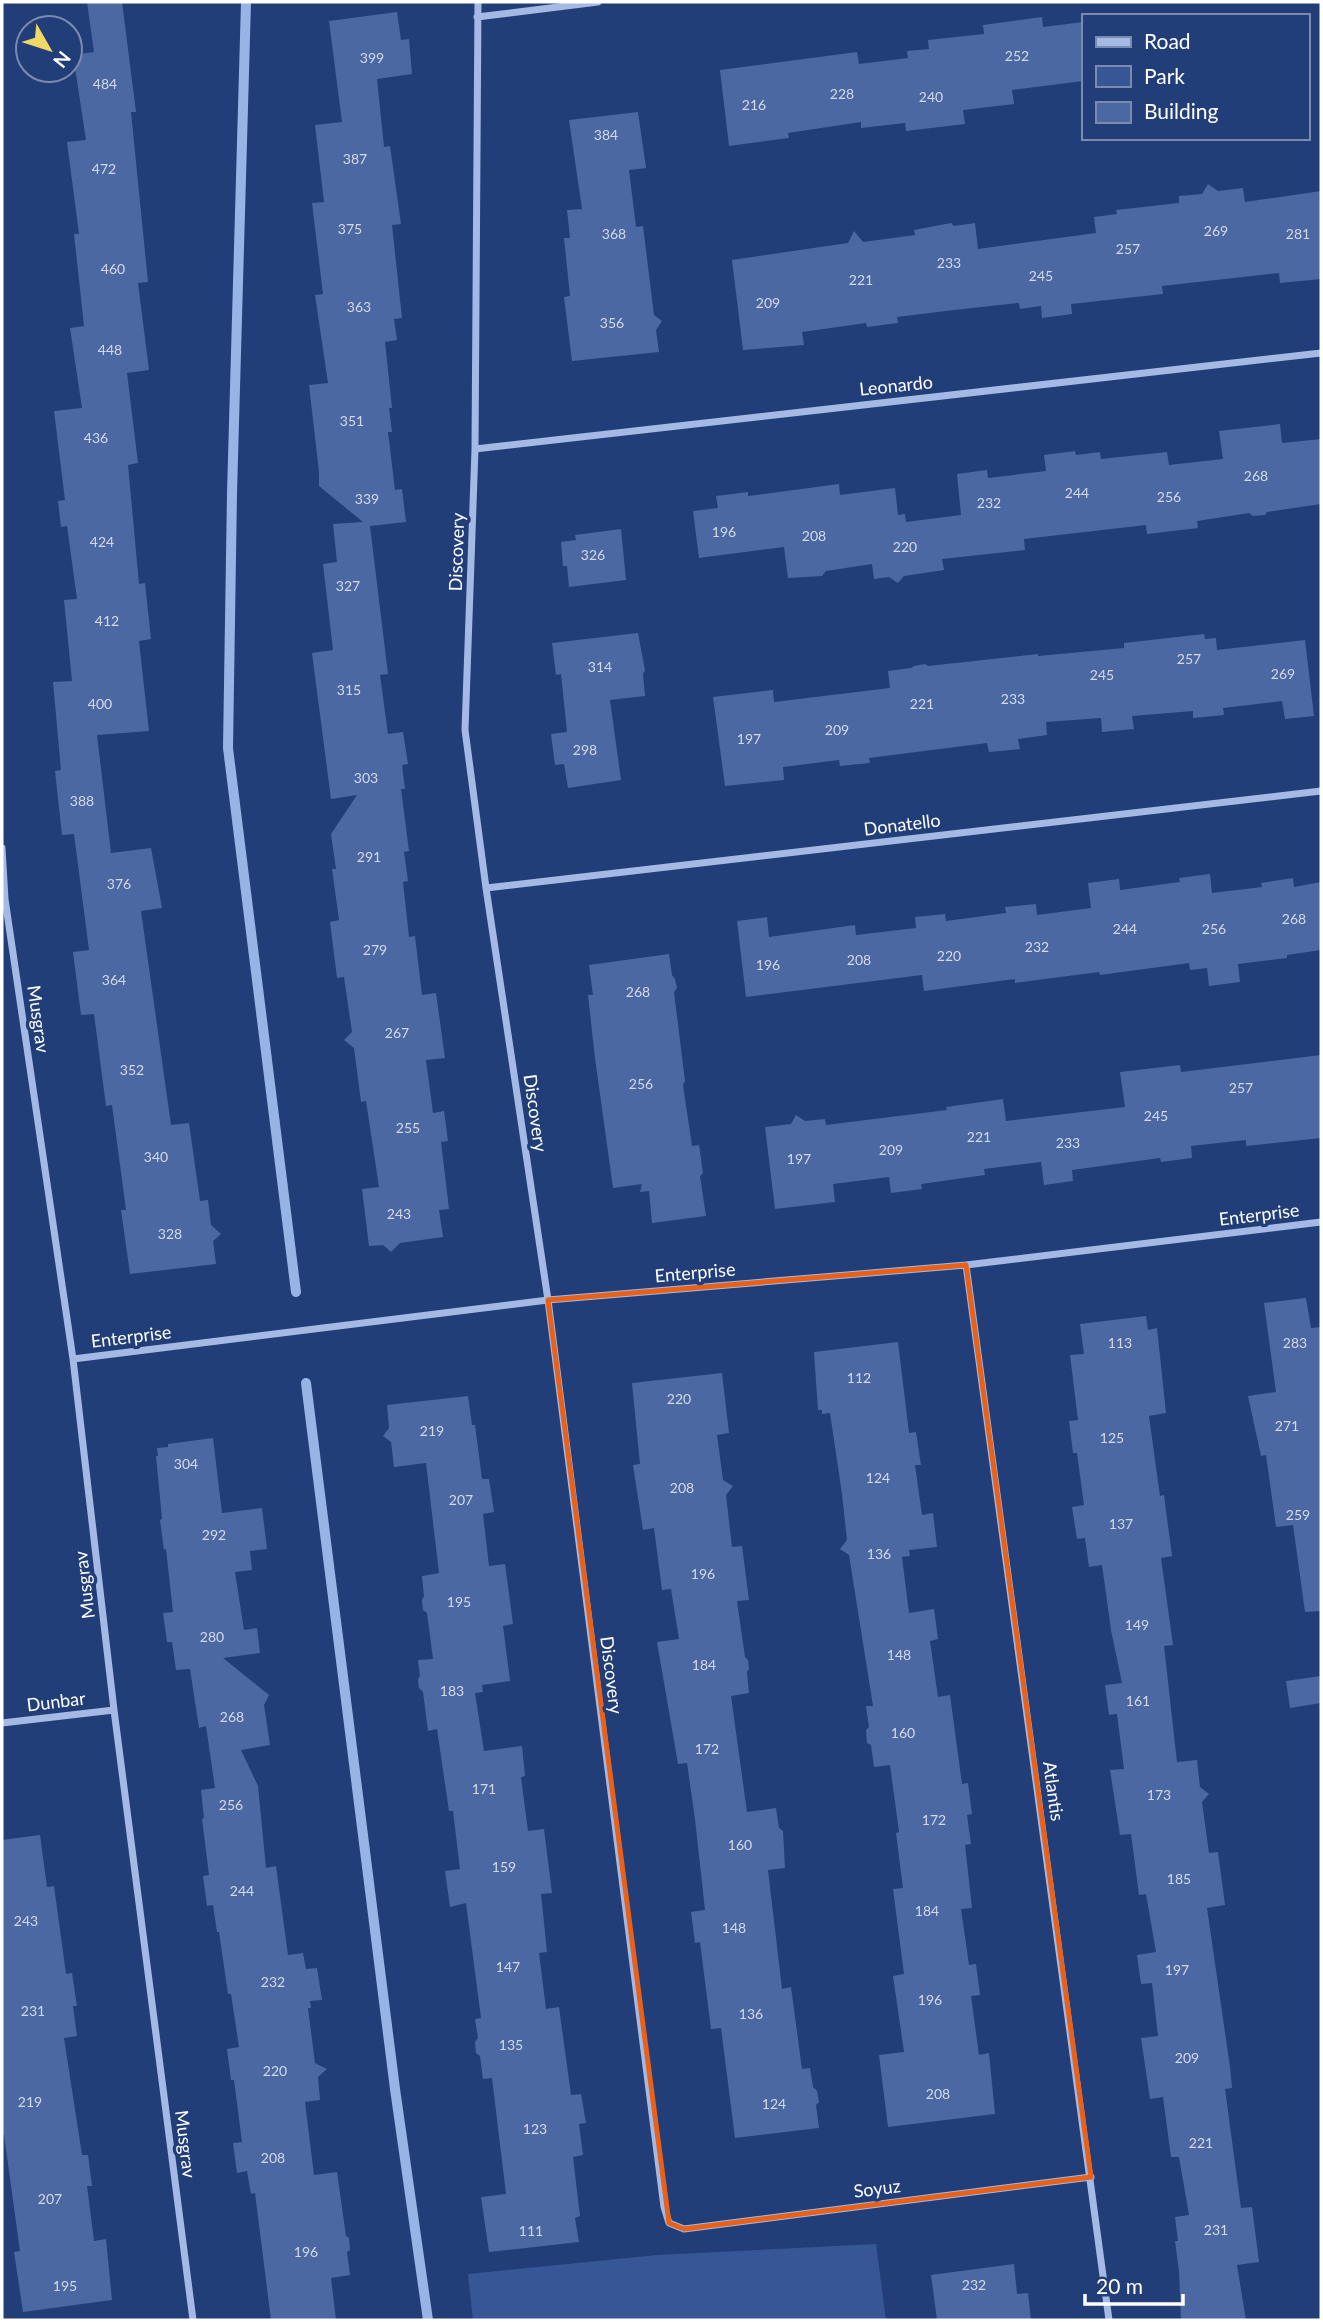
<svg xmlns="http://www.w3.org/2000/svg" width="1323" height="2322" font-family="Lato,sans-serif">
  <style>
    .green { fill: #365696 }
    .lines { fill: none; stroke-linecap: round; stroke-linejoin: round }
    .stream { stroke: #98b3e5; stroke-width: 10 }
    .building { fill: #4b68a3 }
    .minor { stroke: #a4b9e4; stroke-width: 7 }
    .marked { fill: none; stroke: #e96118; stroke-width: 5; stroke-linejoin: round }
    .labels { text-anchor: middle; dominant-baseline: central; stroke-width: 7; stroke-linejoin: round; paint-order: stroke }
    .number-label { font-size: 14px; fill: #d2d9e8 }
    .street-label { font-size: 18px; fill: #fff; stroke: #223e79 }
  </style>
  <rect width="100%" height="100%" fill="#223e79"/>
  <path class="green" d="M876,2244L886,2320H473L468,2274L657,2255Z"/>
  <g class="lines">
    <path class="stream" d="M246,2L232,493L228,748L296,1292
      M306,1383L395,2089L428,2320"/>
  </g>
  <path class="building" d="M87,2H122L136,112H131L148,282L138,283L149,370L127,373L138,463L128,465L139,584L145,583L151,639L139,641L149,731L97,735L111,853L151,848L162,908L141,911L171,1125L189,1123L200,1201L208,1200L211,1225L221,1234L213,1241L216,1264L130,1274L121,1210H126L112,1105L106,1106L94,1014L81,1015L73,952L89,950L74,834L62,835L55,771L61,770L53,682L72,681L64,600L77,599L67,526L61,527L58,501L65,500L54,411L82,408L70,328L84,326L74,234H79L67,142L86,140L73,55L94,52Z
    M397,12L401,40L409,39L412,74L377,79L384,147L390,146L401,224L392,225L402,318L394,319L397,340L385,342L392,408H389L392,432H388L395,490L402,489L406,522L370,526L388,674L380,675L388,734L403,732L408,764L402,765L405,789H401L409,851L404,852L408,881L403,882L409,937L415,936L422,995L436,993L445,1058L426,1060L433,1113L444,1111L448,1141L441,1142L449,1209L439,1210L443,1237L400,1243L391,1252L383,1245L369,1246L362,1189L379,1187L366,1101L361,1102L354,1048L344,1040L352,1032L344,977L337,978L330,922L339,920L332,869H336L331,834L357,795L331,799L312,653L333,650L323,564L337,562L333,524L363,522L319,486V472L309,385L328,383L315,295L323,294L312,203L324,202L315,125L342,122L329,21Z
    M1042,17L1043,27L1083,22V81L1012,90L1014,104L963,110L965,124L906,131L905,123L861,128V122L788,133L789,138L729,146L720,70L857,52L859,64L908,58L907,51L929,49L928,40L984,34L983,25Z
    M638,112L646,168L629,170L636,227L643,226L654,315L662,321L656,330L659,352L572,361L564,297L570,296L564,238H570L567,210L582,209L569,120Z
    M1208,184L1218,191L1243,188L1245,202L1321,191V279L1280,283L1279,273L1162,286L1163,294L1071,304L1072,314L1042,318L1041,306L1020,309L1019,303L954,310L897,317L898,323L867,327L866,323L802,332L804,345L743,350L732,260L848,243L854,231L863,242L915,235L914,230L951,223L954,226L975,223L978,249L1096,233L1094,217L1117,214L1116,210L1179,203V196L1202,194Z
    M1280,424L1282,443L1321,439V504L1267,512L1265,515L1253,516L1249,513L1197,521L1198,528L1147,534L1146,525L1024,539L1025,550L942,559L944,570L904,576L898,583L889,577L874,579L872,564L826,571L822,576L788,578L784,547L699,558L693,511L718,508L716,496L748,492V496L839,484L840,495L895,488L898,515L905,514L906,522L961,515L957,474L987,470L988,478L1046,471L1044,455L1075,451L1076,455L1100,452L1101,459L1167,452L1169,465L1223,459L1219,431Z
    M621,529L626,580L569,587L567,566H563L561,542L576,540L575,535Z
    M638,633L645,670L643,674L645,696L610,700L621,780L568,788L564,764L555,765L551,734L567,732L561,674L556,675L552,643Z
    M1204,634L1205,639L1216,638L1217,650L1305,640L1314,716L1285,719L1282,701L1223,708L1224,715L1193,718V711L1132,716L1134,729L1102,732L1101,718L1046,722L1047,735L1018,739L1020,749L989,752L987,743L869,758L870,763L840,766L839,760L783,767L784,780L725,786L713,697L773,690L774,702L890,688L888,671L911,668L914,666L925,664L928,666L1038,654V656L1124,648V643Z
    M1210,874L1212,893L1262,887L1261,883L1293,878L1294,887L1321,882V950L1287,955V958L1238,964L1240,982L1209,986L1207,968L1190,970L1189,963L1100,975L1099,972L1015,983V979L924,991L922,975L746,997L737,921L767,917L769,937L855,925L856,935L916,928L915,917L945,914L946,921L1006,913L1005,907L1036,904L1037,915L1091,908L1088,883L1119,879L1120,890L1180,882L1179,878Z
    M669,954L672,975L675,979L677,988L674,992L685,1081L683,1085L692,1146L699,1145L703,1173L700,1176L706,1216L652,1223L649,1191L640,1192L642,1184L613,1188L595,1058L588,995H593L589,965Z
    M1321,1055V1138L1246,1146V1140L1191,1146L1192,1158L1161,1162L1160,1158L1072,1170L1073,1181L1044,1185L1041,1162L984,1169L985,1175L921,1184L922,1189L891,1193L889,1177L833,1184L835,1202L775,1209L765,1127L791,1124L796,1115L805,1121L825,1119L826,1125L947,1110L946,1107L1003,1099L1006,1121L1125,1107L1120,1072L1180,1065L1181,1072Z
    M1306,1298L1311,1328L1321,1327V1611L1305,1612L1293,1525L1276,1527L1266,1455L1261,1456L1248,1396L1276,1392L1264,1303Z
    M1146,1316L1148,1330L1157,1328L1166,1413L1149,1416L1160,1496L1164,1495L1172,1556L1161,1558L1173,1645L1164,1646L1177,1762L1197,1760L1200,1787L1209,1794L1202,1802L1209,1853L1218,1852L1225,1905L1207,1908L1230,2067L1232,2088L1225,2089L1241,2208L1252,2207L1259,2262L1237,2265L1246,2320H1181L1179,2271L1175,2241H1178L1175,2217L1189,2215L1179,2157H1171L1163,2097L1150,2099L1141,2038L1158,2036L1152,1983L1141,1984L1137,1955L1156,1952L1146,1894L1139,1895L1131,1834L1120,1835L1110,1770L1124,1769L1117,1714L1109,1715L1105,1685L1122,1683L1111,1630L1102,1565L1089,1567L1085,1538L1077,1539L1072,1507L1084,1505L1077,1453H1073L1069,1421L1078,1420L1070,1355L1084,1354L1080,1324Z
    M898,1342L909,1433L916,1432L921,1465H915L922,1515L933,1513L937,1547L909,1550L910,1556L902,1557L909,1613L934,1609L938,1639L930,1641L938,1697L950,1695L962,1784L968,1783L972,1814L967,1815L971,1844L965,1845L972,1908L961,1909L969,1965L976,1964L980,1995L971,1996L979,2055L989,2053L995,2114L888,2127L879,2055L904,2052L893,1976L904,1974L893,1889L903,1888L896,1833L899,1832L890,1765L874,1767L871,1745L867,1743L866,1730L869,1727L866,1706H873L849,1555L840,1549L847,1540L842,1494L830,1413L822,1414V1410H818L814,1352Z
    M722,1373L729,1433L717,1435L723,1480L733,1486L726,1495L732,1547L742,1546L749,1600L737,1601L745,1657L748,1660L749,1669L747,1672L749,1693L731,1696L747,1812L776,1808L779,1828L783,1831L785,1868L768,1870L782,1989L791,1987L802,2069L810,2068L813,2087L817,2091L819,2102L816,2105L819,2128L735,2138L721,2028L711,2029L700,1942L695,1943L691,1912L705,1910L695,1819L687,1763L678,1764L657,1642L679,1639L671,1589L662,1590L654,1528L643,1530L633,1465L640,1464L632,1383Z
    M468,1396L472,1425H475L482,1479H489L494,1512L483,1514L489,1566L505,1564L513,1624L503,1626L510,1681L482,1685L483,1692L475,1693L484,1751L522,1746L525,1776L521,1777L528,1831L544,1829L552,1893L541,1894L547,1952L539,1953L546,2009L559,2007L571,2095L581,2094L586,2123L579,2124L583,2155L573,2157L580,2216L575,2218L579,2242L489,2252L481,2197L506,2194L492,2078L483,2079L480,2056L476,2053L475,2042L478,2038L475,2019L481,2018L466,1903L450,1907L445,1871L460,1869L453,1811H449L437,1729L428,1731L423,1692L419,1688L418,1679L420,1676L418,1660L433,1659L427,1613L423,1610L422,1600L424,1596L422,1576L439,1573L426,1463L394,1467L391,1442L383,1436L389,1428L387,1405Z
    M213,1438L222,1513L262,1508L267,1549L250,1551L252,1570L235,1572L244,1630L257,1628L260,1653L223,1658L269,1695L264,1705L270,1745L241,1750L258,1786L266,1868L276,1866L288,1955L303,1953L306,1969L317,1968L322,2000L310,2001L311,2008H308L315,2063L327,2069L318,2077L320,2100L305,2102L314,2175L337,2172L346,2236L349,2238L350,2250L347,2252L350,2275L331,2278L336,2320H271L255,2193L251,2194L247,2171L237,2173L233,2143L242,2142L234,2080H231L227,2049L239,2047L231,1994H228L219,1932H217L213,1905L207,1906L203,1876L209,1875L202,1819L204,1818L201,1790L215,1788L206,1726L199,1728L190,1669L176,1670L172,1642H167L163,1613L173,1612L166,1549L164,1550L160,1520L162,1519L156,1456H158L157,1448L168,1447V1444Z
    M1321,1676V1703L1290,1708L1286,1681Z
    M40,1835L47,1887L54,1886L66,1974L72,1973L77,2006H73L77,2036L64,2038L82,2155H88L92,2186H87L94,2241L106,2239L112,2300L23,2312L14,2252L20,2251L4,2135H2V1840Z
    M1014,2264L1017,2294L1028,2293L1031,2320H937L931,2275Z"/>
  <g class="lines">
    <path class="minor" d="M478,2L475,449L465,730L486,888L548,1300L664,2207L669,2223L684,2229L1091,2177
      M477,17L598,2
      M475,449L1321,353
      M2,848L5,899L73,1359L114,1710L193,2320
      M486,888L1321,791
      M966,1265L1109,2320
      M73,1359L548,1300L966,1265L1321,1222
      M2,1723L114,1710"/>
  </g>
  <path class="marked" d="M966,1265L1091,2177L684,2229L669,2223L548,1300Z"/>
  <g class="labels">
    <g class="number-label">
      <text x="1017" y="55">252</text>
      <text x="372" y="57">399</text>
      <text x="105" y="83">484</text>
      <text x="842" y="93">228</text>
      <text x="931" y="96">240</text>
      <text x="754" y="104">216</text>
      <text x="606" y="134">384</text>
      <text x="355" y="158">387</text>
      <text x="104" y="168">472</text>
      <text x="350" y="228">375</text>
      <text x="1216" y="230">269</text>
      <text x="614" y="233">368</text>
      <text x="1298" y="233">281</text>
      <text x="1128" y="248">257</text>
      <text x="949" y="262">233</text>
      <text x="113" y="268">460</text>
      <text x="1041" y="275">245</text>
      <text x="861" y="279">221</text>
      <text x="768" y="302">209</text>
      <text x="359" y="306">363</text>
      <text x="612" y="322">356</text>
      <text x="110" y="349">448</text>
      <text x="352" y="420">351</text>
      <text x="96" y="437">436</text>
      <text x="1256" y="475">268</text>
      <text x="1077" y="492">244</text>
      <text x="1169" y="496">256</text>
      <text x="367" y="498">339</text>
      <text x="989" y="502">232</text>
      <text x="724" y="531">196</text>
      <text x="814" y="535">208</text>
      <text x="102" y="541">424</text>
      <text x="905" y="546">220</text>
      <text x="593" y="554">326</text>
      <text x="348" y="585">327</text>
      <text x="107" y="620">412</text>
      <text x="1189" y="658">257</text>
      <text x="600" y="666">314</text>
      <text x="1283" y="673">269</text>
      <text x="1102" y="674">245</text>
      <text x="349" y="689">315</text>
      <text x="1013" y="698">233</text>
      <text x="100" y="703">400</text>
      <text x="922" y="703">221</text>
      <text x="837" y="729">209</text>
      <text x="749" y="738">197</text>
      <text x="585" y="749">298</text>
      <text x="366" y="777">303</text>
      <text x="82" y="800">388</text>
      <text x="369" y="856">291</text>
      <text x="119" y="883">376</text>
      <text x="1294" y="918">268</text>
      <text x="1125" y="928">244</text>
      <text x="1214" y="928">256</text>
      <text x="1037" y="946">232</text>
      <text x="375" y="949">279</text>
      <text x="949" y="955">220</text>
      <text x="859" y="959">208</text>
      <text x="768" y="964">196</text>
      <text x="114" y="979">364</text>
      <text x="638" y="991">268</text>
      <text x="397" y="1032">267</text>
      <text x="132" y="1069">352</text>
      <text x="641" y="1083">256</text>
      <text x="1241" y="1087">257</text>
      <text x="1156" y="1115">245</text>
      <text x="408" y="1127">255</text>
      <text x="979" y="1136">221</text>
      <text x="1068" y="1142">233</text>
      <text x="891" y="1149">209</text>
      <text x="156" y="1156">340</text>
      <text x="799" y="1158">197</text>
      <text x="399" y="1213">243</text>
      <text x="170" y="1233">328</text>
      <text x="1120" y="1342">113</text>
      <text x="1295" y="1342">283</text>
      <text x="859" y="1377">112</text>
      <text x="679" y="1398">220</text>
      <text x="1287" y="1425">271</text>
      <text x="432" y="1430">219</text>
      <text x="1112" y="1437">125</text>
      <text x="186" y="1463">304</text>
      <text x="878" y="1477">124</text>
      <text x="682" y="1487">208</text>
      <text x="461" y="1499">207</text>
      <text x="1298" y="1514">259</text>
      <text x="1121" y="1523">137</text>
      <text x="214" y="1534">292</text>
      <text x="879" y="1553">136</text>
      <text x="703" y="1573">196</text>
      <text x="459" y="1601">195</text>
      <text x="1137" y="1624">149</text>
      <text x="212" y="1636">280</text>
      <text x="899" y="1654">148</text>
      <text x="704" y="1664">184</text>
      <text x="452" y="1690">183</text>
      <text x="1138" y="1700">161</text>
      <text x="232" y="1716">268</text>
      <text x="903" y="1732">160</text>
      <text x="707" y="1748">172</text>
      <text x="484" y="1788">171</text>
      <text x="1159" y="1794">173</text>
      <text x="231" y="1804">256</text>
      <text x="934" y="1819">172</text>
      <text x="740" y="1844">160</text>
      <text x="504" y="1866">159</text>
      <text x="1179" y="1878">185</text>
      <text x="242" y="1890">244</text>
      <text x="927" y="1910">184</text>
      <text x="26" y="1920">243</text>
      <text x="734" y="1927">148</text>
      <text x="508" y="1966">147</text>
      <text x="1177" y="1969">197</text>
      <text x="273" y="1981">232</text>
      <text x="930" y="1999">196</text>
      <text x="33" y="2010">231</text>
      <text x="751" y="2013">136</text>
      <text x="511" y="2044">135</text>
      <text x="1187" y="2057">209</text>
      <text x="275" y="2070">220</text>
      <text x="938" y="2093">208</text>
      <text x="30" y="2101">219</text>
      <text x="774" y="2103">124</text>
      <text x="535" y="2128">123</text>
      <text x="1201" y="2142">221</text>
      <text x="273" y="2157">208</text>
      <text x="50" y="2198">207</text>
      <text x="1216" y="2229">231</text>
      <text x="531" y="2230">111</text>
      <text x="306" y="2251">196</text>
      <text x="974" y="2284">232</text>
      <text x="65" y="2285">195</text>
    </g>
    <g class="street-label">
      <text transform="translate(896 385) rotate(-6)">Leonardo</text>
      <text transform="translate(456 552) rotate(-88)">Discovery</text>
      <text transform="translate(902 824) rotate(-7)">Donatello</text>
      <text transform="translate(39 1019) rotate(82)">Musgrav</text>
      <text transform="translate(536 1113) rotate(82)">Discovery</text>
      <text transform="translate(1259 1214) rotate(-7)">Enterprise</text>
      <text transform="translate(695 1272) rotate(-5)">Enterprise</text>
      <text transform="translate(131 1336) rotate(-7)">Enterprise</text>
      <text transform="translate(84 1585) rotate(-97)">Musgrav</text>
      <text transform="translate(612 1675) rotate(83)">Discovery</text>
      <text transform="translate(56 1701) rotate(-7)">Dunbar</text>
      <text transform="translate(1054 1791) rotate(82)">Atlantis</text>
      <text transform="translate(186 2144) rotate(83)">Musgrav</text>
      <text transform="translate(877 2188) rotate(-7)">Soyuz</text>
    </g>
  </g>
  <rect width="1323" height="2322" fill="none" stroke="#ffffff" stroke-width="7"/>
  <rect x="1082" y="14" width="228" height="126" fill="#223e79" stroke="#7a8baf" stroke-width="2"/>
  <rect x="1096" y="37" width="35" height="10" fill="#a4b9e4" stroke="#7a8baf" stroke-width="2"/>
  <text x="1144" y="49" font-size="21" fill="#ffffff">Road</text>
  <rect x="1096" y="66" width="35" height="21" fill="#365696" stroke="#7a8baf" stroke-width="2"/>
  <text x="1144" y="84" font-size="21" fill="#ffffff">Park</text>
  <rect x="1096" y="102" width="35" height="21" fill="#4b68a3" stroke="#7a8baf" stroke-width="2"/>
  <text x="1144" y="119" font-size="21" fill="#ffffff">Building</text>
  <g transform="translate(49 49) rotate(129)"><circle r="33" fill="#223e79" stroke="#7a8baf" stroke-width="2"/>
  <path d="M0-5L12 26L0 18L-12 26Z" fill="#efd867"/>
  <text y="-10" font-size="19" font-weight="bold" text-anchor="middle" fill="#ffffff">N</text>
  </g>
  <path d="M1085 2294v10h98v-10" fill="none" stroke="#ffffff" stroke-width="3.5"/>
  <text x="1096" y="2294" font-size="21" fill="#ffffff" stroke="#223e79" stroke-width="5" paint-order="stroke">20 m</text>
</svg>
